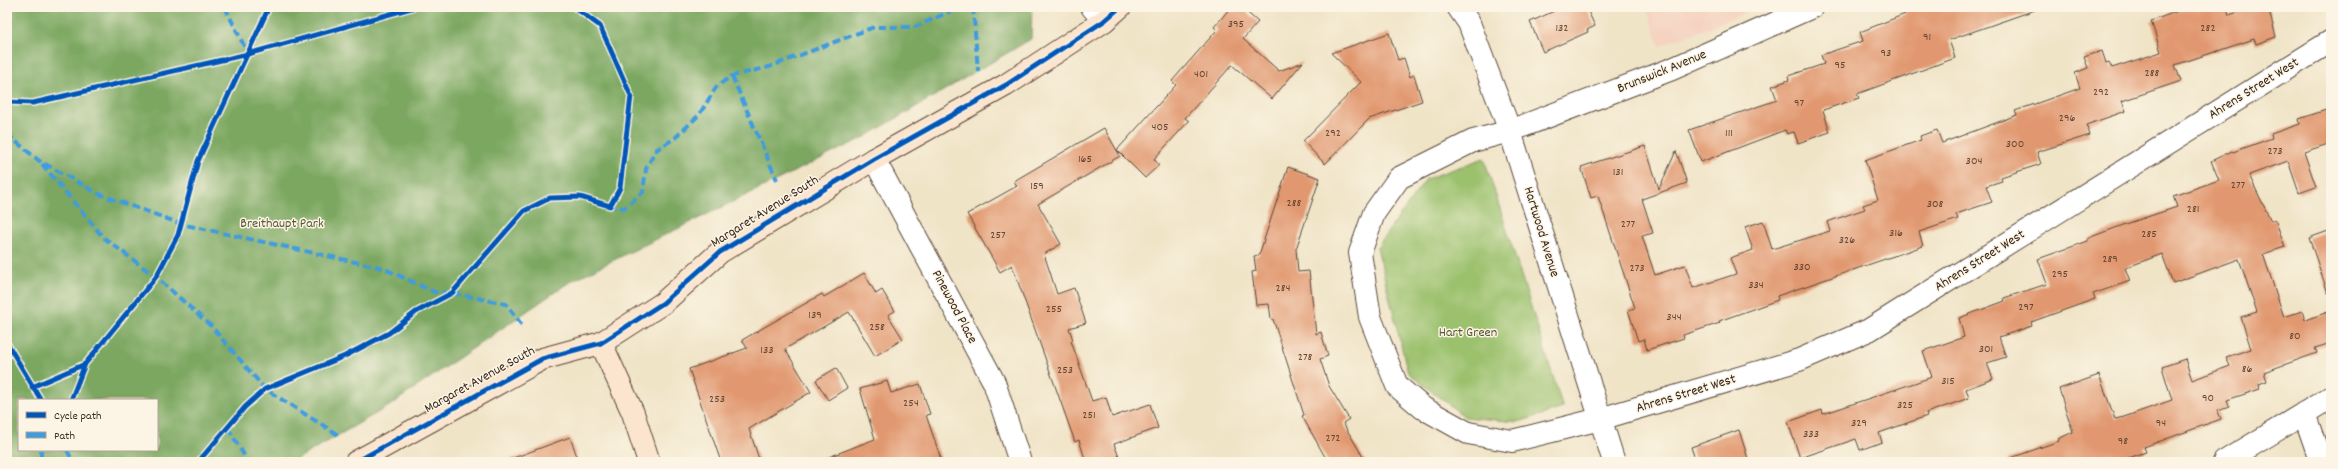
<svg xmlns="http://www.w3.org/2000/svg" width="2338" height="469" font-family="Dekko,sans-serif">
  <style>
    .built { fill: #f5d3c1 }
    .green { fill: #9bc16d; stroke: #6b7646 }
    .forest { fill: #7ca760; stroke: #5c683f; fill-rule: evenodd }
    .building { fill: #e19870 }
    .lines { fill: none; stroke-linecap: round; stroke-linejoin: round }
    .street-casing { stroke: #564637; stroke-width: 24 }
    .secondary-casing { stroke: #564637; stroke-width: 24 }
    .street { stroke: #fff; stroke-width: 22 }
    .secondary { stroke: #fbe5cf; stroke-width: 22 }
    .quiet { stroke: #3f9ce0; stroke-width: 4; stroke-dasharray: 8 4; stroke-linecap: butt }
    .cycleway-casing { stroke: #fcf5e5; stroke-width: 8 }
    .cycleway { stroke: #0057b8; stroke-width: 5 }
    .labels { text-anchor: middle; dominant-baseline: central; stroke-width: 3; stroke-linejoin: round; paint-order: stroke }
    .number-label { font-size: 12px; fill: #644632 }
    .street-label { font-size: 14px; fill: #3b2a1e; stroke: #fcf5e5 }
    .park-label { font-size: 14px; fill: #585736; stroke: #fcf5e5 }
  </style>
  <rect width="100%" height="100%" fill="#fcf5e5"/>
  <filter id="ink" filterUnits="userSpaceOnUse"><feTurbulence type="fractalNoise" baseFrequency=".025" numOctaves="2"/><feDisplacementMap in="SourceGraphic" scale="8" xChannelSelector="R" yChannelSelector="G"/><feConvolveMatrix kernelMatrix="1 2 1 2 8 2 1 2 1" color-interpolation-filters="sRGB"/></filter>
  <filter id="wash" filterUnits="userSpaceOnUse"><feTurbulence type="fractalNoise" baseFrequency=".012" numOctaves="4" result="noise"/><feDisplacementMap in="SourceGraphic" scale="16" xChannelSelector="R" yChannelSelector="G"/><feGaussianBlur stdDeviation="0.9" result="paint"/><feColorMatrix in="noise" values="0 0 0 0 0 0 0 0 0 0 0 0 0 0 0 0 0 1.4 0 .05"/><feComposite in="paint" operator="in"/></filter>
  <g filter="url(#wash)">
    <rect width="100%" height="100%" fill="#f0e4c7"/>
    <path class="built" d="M1646,7H1756L1719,24L1660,46Z"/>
    <path class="green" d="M1484,158L1563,408L1518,422L1465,417L1408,373L1377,247L1426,179Z"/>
    <path class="forest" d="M7,7H1032L1031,39L865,137L571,281L389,406L292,462H7ZM19,400H157V450H19Z"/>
    <g id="blocks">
      <path class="building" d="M1231,7H1241L1258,22L1243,39L1279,71L1303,62L1272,99L1232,65L1185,118L1189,121L1154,159L1159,165L1145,178L1117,150L1176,85L1172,81L1217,30L1214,27Z
        M1563,7H1586L1595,26L1587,30L1588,32L1543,52L1530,22Z
        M1903,7H2034L2035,10L1949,40L1955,58L1857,94L1859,98L1823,110L1830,132L1798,143L1794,132L1787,134L1785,130L1701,162L1689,130L1777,100L1772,86L1789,80L1788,76L1824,64L1821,55L1863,41L1860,32L1905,14Z
        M2189,7H2227L2229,15L2254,7H2268L2276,37L2256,44L2254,39L2175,65L2181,81L2122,101L2126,111L2086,125L2090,135L2037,152L2041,164L2001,177L2002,181L1986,186L1992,202L1956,214L1958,219L1919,232L1923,246L1777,296L1778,300L1719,321L1720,323L1683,335L1684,338L1647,350L1644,339L1638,341L1628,310L1635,308L1598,196L1591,198L1581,167L1645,146L1659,189L1676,151L1687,183L1642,199L1653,233L1642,236L1655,275L1685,265L1693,288L1736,274L1730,258L1753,250L1745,227L1763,221L1772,249L1830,231L1827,222L1865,209L1863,205L1878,200L1865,160L1921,140L1920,136L1937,130L1942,143L2017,115L2015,111L2080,88L2075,73L2088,68L2084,57L2102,51L2106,63L2109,62L2112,68L2161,52L2151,21Z
        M1389,33L1398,60L1404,58L1410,77L1414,75L1422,101L1369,119L1325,164L1303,141L1361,82L1331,53Z
        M2326,110L2331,123V143L2304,152L2316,187L2299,193L2288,161L2249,175L2271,221L2275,219L2285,247L2263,254L2284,317L2302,311L2305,320L2331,311V343L2315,348L2317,353L2264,372L2267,381L2259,384L2260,389L2227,400L2229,407L2218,411L2221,419L2144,447L2146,452L2117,462H2008V459L2059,441L2058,439L2073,432L2059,389L2099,375L2115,419L2124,417L2172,400L2162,367L2185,359L2192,380L2230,366L2226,357L2251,349L2241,317L2257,312L2239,259L2173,283L2162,254L2125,268L2130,281L2093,294L2095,299L2031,322L2032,326L1999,337L2006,357L1987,363L1993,379L1966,389L1969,398L1926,413L1927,416L1879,433L1882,442L1860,450L1856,439L1800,458L1788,422L1822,410L1823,414L1932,377L1923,351L1964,337L1959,318L2005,301L2004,298L2047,284L2038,259L2088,241V238L2126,224L2177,207L2173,196L2219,180L2211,161L2232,151L2233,152L2272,138L2271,134L2300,124L2299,119Z
        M1104,128L1120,156L1038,204L1061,244L1044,254L1057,294L1074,288L1086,323L1069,328L1073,340L1071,341L1092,401L1106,397L1112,417L1150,404L1158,428L1114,444L1121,462H1086L1079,440L1075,442L1012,265L1000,272L967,214L1017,186L1014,181Z
        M1288,167L1320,178L1296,249L1298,272L1309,271L1316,334L1321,332L1328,356L1320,359L1329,386L1349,419L1343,423L1366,462H1328L1302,416L1304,415L1273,319H1271L1269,304L1256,305L1252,272L1256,271L1254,256L1259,255Z
        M2331,230V293H2328L2309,238Z
        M864,273L876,294L882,290L895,311L888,315L903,339L875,356L849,312L785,349L811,392L749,429L760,462H721L689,369L747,348L742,340L822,294L824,297Z
        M836,368L847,388L828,400L816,380Z
        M887,381L891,393L920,384L930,414L926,415L942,462H822L821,460L875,439L860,389Z
        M1739,430L1749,462H1696L1691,447Z
        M570,437L579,462H509L508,460Z"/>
    </g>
  </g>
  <g filter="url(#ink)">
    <use href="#blocks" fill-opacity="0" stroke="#564637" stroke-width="1"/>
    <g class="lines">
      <defs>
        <path id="street" d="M1092,7L1104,21
          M1458,7L1469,23L1510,131L1614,462
          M1812,7L1672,69L1510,131L1473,141L1399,178L1374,213L1360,253L1370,317L1397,386L1423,408L1468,433L1512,441L1600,419L1799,360L1869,330L2331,41
          M874,159L994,382L1020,462
          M2304,413L2321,462
          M2224,462L2331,397"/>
        <path id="secondary" d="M601,343L633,413L649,462
          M356,462L542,359L601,343L663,303L720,252L874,159L1006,85L1104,21L1120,7"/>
      </defs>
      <use href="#street" class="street-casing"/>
      <use href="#secondary" class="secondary-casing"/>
      <use href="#street" class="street"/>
      <use href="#secondary" class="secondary"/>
      <path class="quiet" d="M225,7L248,54
        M973,7L978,71
        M732,76L777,180
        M7,134L38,160L99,194L181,224L383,268L434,292L452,293L506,304L524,328
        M42,164L103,237L156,277L211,326L265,389L340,436
        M608,206L625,208L643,192L646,169L656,150L675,138L699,115L717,86L732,76L769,67L874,27H915L960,7
        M228,428L248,462
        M41,450V462
        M67,450L73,462"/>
      <defs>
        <path id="cycleway" d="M7,102L33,103L248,54L415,7
          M7,343L41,400
          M32,387L85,364
          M71,400L85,364L156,277L178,235L198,161L269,7
          M198,462L245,407L265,389L345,356L389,333L416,312L452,293L524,211L550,198L580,197L610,206L620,188L631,96L600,26L574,7
          M356,462L542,359L601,343L663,303L720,252L874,159L1006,85L1104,21L1120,7"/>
      </defs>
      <use href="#cycleway" class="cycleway-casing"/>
      <use href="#cycleway" class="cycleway"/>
    </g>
  </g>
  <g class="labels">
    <g class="number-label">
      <text x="1236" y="24">395</text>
      <text x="1562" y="28">132</text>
      <text x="2208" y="28">282</text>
      <text x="1927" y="37">91</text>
      <text x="1886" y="53">93</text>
      <text x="1840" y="65">95</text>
      <text x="2152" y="73">288</text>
      <text x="1201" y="74">401</text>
      <text x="2101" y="92">292</text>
      <text x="1799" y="103">97</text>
      <text x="2067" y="118">296</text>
      <text x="1160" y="127">405</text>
      <text x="1333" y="133">292</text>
      <text x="1729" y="133">111</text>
      <text x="2015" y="144">300</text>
      <text x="2275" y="151">273</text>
      <text x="1085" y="159">165</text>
      <text x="1974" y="161">304</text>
      <text x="1618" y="172">131</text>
      <text x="2238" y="185">277</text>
      <text x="1037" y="186">159</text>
      <text x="1294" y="203">288</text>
      <text x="1935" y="204">308</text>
      <text x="2193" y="209">281</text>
      <text x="1628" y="224">277</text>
      <text x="1896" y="233">316</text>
      <text x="2149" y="234">285</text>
      <text x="998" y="235">257</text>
      <text x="1847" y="240">326</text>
      <text x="2110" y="259">289</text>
      <text x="1802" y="267">330</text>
      <text x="1637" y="268">273</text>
      <text x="2060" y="274">295</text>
      <text x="1756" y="285">334</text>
      <text x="1283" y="288">284</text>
      <text x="2026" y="307">297</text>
      <text x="1054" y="309">255</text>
      <text x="815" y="315">139</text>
      <text x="1674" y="317">344</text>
      <text x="877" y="327">258</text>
      <text x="2295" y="336">80</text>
      <text x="1986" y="349">301</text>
      <text x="767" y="350">133</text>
      <text x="1305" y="357">278</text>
      <text x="2247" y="369">86</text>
      <text x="1065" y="370">253</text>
      <text x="1948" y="381">315</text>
      <text x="2208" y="398">90</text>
      <text x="717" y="399">253</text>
      <text x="911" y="403">254</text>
      <text x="1905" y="405">325</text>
      <text x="1089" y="415">251</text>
      <text x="1859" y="423">329</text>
      <text x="2161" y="423">94</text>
      <text x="1811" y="434">333</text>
      <text x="1333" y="438">272</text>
      <text x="2123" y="441">98</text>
    </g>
    <g class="street-label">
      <text transform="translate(1662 72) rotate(-22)">Brunswick Avenue</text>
      <text transform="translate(2254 89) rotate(-32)">Ahrens Street West</text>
      <text transform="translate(765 212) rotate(-32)">Margaret Avenue South</text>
      <text transform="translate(1541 232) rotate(73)">Hartwood Avenue</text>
      <text transform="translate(1980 261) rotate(-32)">Ahrens Street West</text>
      <text transform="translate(954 307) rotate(62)">Pinewood Place</text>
      <text transform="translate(480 380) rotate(-29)">Margaret Avenue South</text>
      <text transform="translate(1686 394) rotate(-17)">Ahrens Street West</text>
    </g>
    <g class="park-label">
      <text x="282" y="224">Breithaupt Park</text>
      <text x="1468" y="333">Hart Green</text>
    </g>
  </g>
  <rect width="2338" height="469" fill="none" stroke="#fcf5e5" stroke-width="24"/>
  <rect x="18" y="399" width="140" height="52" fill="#fcf5e5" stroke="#afa495"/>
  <rect x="26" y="412" width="20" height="6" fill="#0057b8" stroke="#afa495"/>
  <text x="54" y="419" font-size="12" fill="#3b2a1e">Cycle path</text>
  <rect x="26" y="432" width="20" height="6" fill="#3f9ce0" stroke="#afa495"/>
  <text x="54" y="439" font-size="12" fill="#3b2a1e">Path</text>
</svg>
